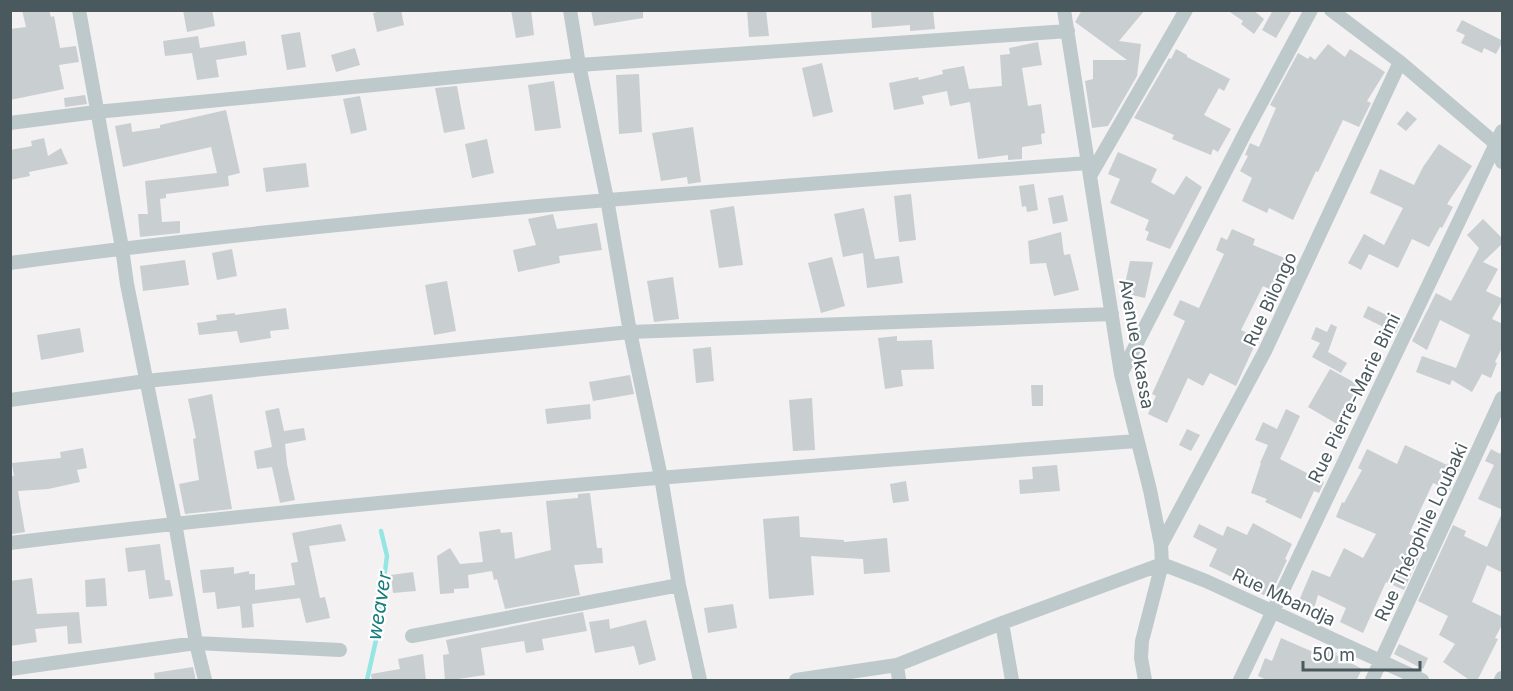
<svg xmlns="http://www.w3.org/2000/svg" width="1513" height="691" font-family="Inter,sans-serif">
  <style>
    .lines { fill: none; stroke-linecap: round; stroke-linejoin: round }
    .stream { stroke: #95e6e3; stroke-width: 4.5 }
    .building { fill: #c9ced0 }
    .minor { stroke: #bec9cc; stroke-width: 14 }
    .labels { text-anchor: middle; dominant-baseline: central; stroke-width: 4.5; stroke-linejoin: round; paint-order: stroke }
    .street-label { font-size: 18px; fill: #4a595d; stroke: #fff }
    .water-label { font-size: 20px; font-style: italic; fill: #167e7b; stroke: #fff }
  </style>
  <rect width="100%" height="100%" fill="#f3f1f2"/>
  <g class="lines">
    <path class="stream" d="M367,680L376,640L387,556L381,531"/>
  </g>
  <path class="building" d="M22,10H49L51,17L54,16L60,48L76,46L79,62L59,65L64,89L10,100V29L26,27Z
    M183,10H212L215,26L187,32Z
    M385,10H401L404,25L377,32L373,13Z
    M511,10H531L534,35L516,38Z
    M591,10H643V18L594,26Z
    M747,10H766L769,36L749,37Z
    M871,10H933L935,29L910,31V25L872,28Z
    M1082,10H1145L1119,41L1141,44L1137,76L1108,126L1092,128L1085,81L1093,79V60H1127L1075,22Z
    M1227,10H1253L1264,19L1254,34L1241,24L1243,21Z
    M1273,10H1292L1276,38L1262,30Z
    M1462,20L1503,41L1496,54L1484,48L1482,53L1461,43L1465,35L1456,31Z
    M300,32L306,67L287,70L281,35Z
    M198,36L200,48L245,41L247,55L216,60L219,77L197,80L192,53L165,56L163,41Z
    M1038,42L1042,65L1022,68L1028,106L1041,104L1045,133L1041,134L1042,144L1022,147V159L1008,160V155L978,159L970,102L950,106L947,91L922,96L924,104L894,110L889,83L918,77L919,80L943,74L942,70L964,66L969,89L1002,86L1000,55L1010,54L1009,48Z
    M1328,44L1345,57L1350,49L1385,72L1367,101L1371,103L1359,127L1343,120L1318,172L1316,171L1293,220L1269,208L1267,213L1242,201L1252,178L1240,171L1248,156L1245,155L1250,143L1259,147L1276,108L1270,105L1298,53L1308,59L1310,56L1315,60Z
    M355,48L360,65L336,72L331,55Z
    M1176,49L1187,55V57L1230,79L1224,91L1219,88L1204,115L1231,129L1218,152L1213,149L1211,155L1172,139L1174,135L1134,118L1169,58L1171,59Z
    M822,63L833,112L813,117L802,68Z
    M639,74L642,132L619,134L616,75Z
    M554,81L561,128L535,131L528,85Z
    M457,86L465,129L444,133L435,88Z
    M85,95L87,104L65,107L64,98Z
    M360,96L367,130L351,134L343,99Z
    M226,110L240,173L228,176L229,186L166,194V198L160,199L162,222L180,221V233L140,237L138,214H148L145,181L217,173L211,147L123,167L115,126L131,123L132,132L160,128V125Z
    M1407,111L1417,119L1406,131L1397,124Z
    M693,127L701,182L688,184L687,177L661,181L652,133Z
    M44,138L48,156L61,148L68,164L29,172L30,176L10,180V150L32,146L31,141Z
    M487,139L494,173L472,178L465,144Z
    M1439,144L1472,166L1447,204L1453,207L1442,228L1440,227L1429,247L1412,239L1398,268L1369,254L1361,270L1348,263L1364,234L1384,245L1403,208L1370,193L1380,169L1414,185L1423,167Z
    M1118,152L1157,169L1151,182L1174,195L1186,176L1202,187L1170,249L1146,240L1149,232L1145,230L1149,220L1110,203L1120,179L1108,174Z
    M306,163L309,187L266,192L263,168Z
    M1034,184L1038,210L1027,212L1026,206L1022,207L1019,186Z
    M911,194L916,240L899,242L894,196Z
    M1063,195L1068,221L1053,224L1048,198Z
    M734,206L743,265L719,268L710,210Z
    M864,208L875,259L899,256L903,283L867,288L863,253L843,257L834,214Z
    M553,214L557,229L597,223L602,250L559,256L560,263L518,272L513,250L536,245L528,219Z
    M1483,219L1503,239V243L1483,262L1498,269L1486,291L1503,299L1492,319L1503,324V346L1495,362L1497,363L1491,378L1482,374L1472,392L1452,380L1450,385L1416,372L1422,356L1456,368L1470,335L1440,320L1427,350L1412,341L1436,293L1451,301L1479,248L1467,235Z
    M1232,229L1255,239L1253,245L1292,261L1278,293L1263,286L1241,330L1258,338L1236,386L1210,373L1203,386L1188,378L1167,423L1148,414L1156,396L1152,394L1185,321L1173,315L1180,300L1199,308L1224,254L1216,250L1221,237L1227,240Z
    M1061,232L1064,255L1070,254L1079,290L1054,296L1046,263L1030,264L1028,241Z
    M232,249L237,276L217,280L212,253Z
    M832,257L845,306L821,313L808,263Z
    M185,260L189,285L143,291L140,266Z
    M1130,261L1153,262L1145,298L1123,293Z
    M673,277L679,319L654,322L647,281Z
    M447,281L456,331L434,335L425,285Z
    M1368,306L1401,322L1396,333L1363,317Z
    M286,308L289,329L270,331L271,338L240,343L237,331L199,335L197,323L217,320L216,315L235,313V315Z
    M1331,324L1337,327L1328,352L1347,363L1341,373L1312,357L1320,343L1311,339L1316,327L1327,332Z
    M80,328L84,352L41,360L37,335Z
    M897,336V341L932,340L934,369L901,370L903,386L885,389L878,338Z
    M711,347L714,381L696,383L693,349Z
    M1330,369L1359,385L1337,424L1308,407Z
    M630,375L634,394L593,401L589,382Z
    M1031,385H1043V406H1032Z
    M212,394L232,509L185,514L179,484L199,480L193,439L196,438L188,399Z
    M812,398L815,450L793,451L789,400Z
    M590,404L591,419L547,424L545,409Z
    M279,408L284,431L304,428L306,440L285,444L287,464L295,500L280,503L272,467L257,469L254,451L272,447L265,411Z
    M1286,409L1300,416L1280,459L1324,482L1319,493L1314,491L1301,519L1265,502L1267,499L1251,493L1261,463H1260L1268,445L1255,440L1263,422L1277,429Z
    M1187,429L1200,435L1191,451L1179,445Z
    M1405,445L1447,465L1450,459L1461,464L1450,490L1433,483L1409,534L1415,537L1409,551L1420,555L1404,590L1386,582L1363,633L1340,622L1346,608L1318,595L1312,615L1295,610L1312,570L1330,577L1344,548L1363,558L1376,534L1336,517L1342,502L1344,503L1362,470L1358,468L1367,449L1397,464Z
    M1503,447V510L1478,499L1494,465L1485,461L1491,449L1500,454Z
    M83,448L87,468L77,470L80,482L48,489L18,491L25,532L12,534L10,476H14L12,463L61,458L60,452Z
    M1057,465L1060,491L1020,494L1019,480L1033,479L1032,467Z
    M906,481L909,501L893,503L890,484Z
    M590,493L597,548H602L603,563L574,565L580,595L505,609L497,579L494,580L492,571L468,575L469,588L454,589V593L440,594L437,556L450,548L460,564L483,562L479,532L500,529L501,533L512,532L515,559L551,550L546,501L578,498V494Z
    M1503,511V573L1487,565L1472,602L1503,617V623L1495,638L1498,639L1477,681H1471L1443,662L1455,644L1439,635L1448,616L1418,601L1453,525L1466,531L1464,536L1487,547Z
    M799,516L800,537L844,540V542L887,538L890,572L864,574L863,559L811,556L814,595L769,599L763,519Z
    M1253,523L1292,544L1285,559L1287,560L1269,598L1256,591L1257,589L1209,566L1217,549L1193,537L1199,524L1223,536L1227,526L1247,535Z
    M341,524L346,541L309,546L320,598L325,597L330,618L306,623L300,598L252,604L254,627L242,628L240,606L217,609L215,592L203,593L200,570L234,567V574L249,571V574H255V590L295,585L291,563L298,562L292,533Z
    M160,544L165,580H170L173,596L149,599L145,570L128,572L125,548Z
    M413,572L416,591L393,593L391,575Z
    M32,578L37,614L79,612L82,643L68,644L67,626L35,629L37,642L10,646V581Z
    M105,578L107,606L86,607L85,580Z
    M733,604L737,628L708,633L704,608Z
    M583,612L587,631L542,639L544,650L526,653L524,641L481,648L485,675L445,681L443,655L449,654L446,640Z
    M609,619L610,629L646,620L656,660L639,665L634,646L595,653L589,622Z
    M1281,638L1320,655L1323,647L1337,653L1336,655L1362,669L1356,681H1269L1258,676L1265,658L1272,661Z
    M1399,644L1428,658L1423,669L1394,654Z
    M423,654L426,681H372L371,674L400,669L398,659Z
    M193,667L196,681H155L154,673Z"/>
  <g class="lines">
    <path class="minor" d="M79,10L122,248L127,284L175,523L196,643L205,680
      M570,10L579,65L607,199L630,332L661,477L679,585L700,680
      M1064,10L1121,374L1150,490L1161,545L1162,564L1142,641L1141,658L1145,680
      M1331,10L1400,62L1496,144L1502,162
      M10,123L96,112L579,65L1068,31
      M1090,176L1186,10
      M10,263C368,215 729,190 1088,163
      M1121,374L1246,131L1311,10
      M10,400L146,381L630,332L1112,314
      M10,543C385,497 761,469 1137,441
      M1161,545L1265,351L1400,62
      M1162,564L1206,581L1422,680
      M1002,623L1012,680
      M412,636L679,585
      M897,665L899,680
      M10,669L196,643L340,650
      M796,680L897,665L1002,623L1162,564
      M1240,680L1502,131
      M1372,680L1502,398
      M1501,680L1502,678"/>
  </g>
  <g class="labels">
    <g class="street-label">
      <text transform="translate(1270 299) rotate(-65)">Rue Bilongo</text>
      <text transform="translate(1137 344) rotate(80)">Avenue Okassa</text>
      <text transform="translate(1354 398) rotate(-64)">Rue Pierre-Marie Bimi</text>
      <text transform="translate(1421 532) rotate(-65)">Rue Théophile Loubaki</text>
      <text transform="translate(1284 597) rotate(25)">Rue Mbandja</text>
    </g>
    <g class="water-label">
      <text transform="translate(379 606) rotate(-81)">weaver</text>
    </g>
  </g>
  <rect width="1513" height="691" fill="none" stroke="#4a595d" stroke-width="24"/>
  <path d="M1303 661v9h117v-9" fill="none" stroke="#4a595d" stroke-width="3"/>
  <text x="1312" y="661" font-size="18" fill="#4a595d" stroke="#ffffff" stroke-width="4.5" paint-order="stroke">50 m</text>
</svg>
